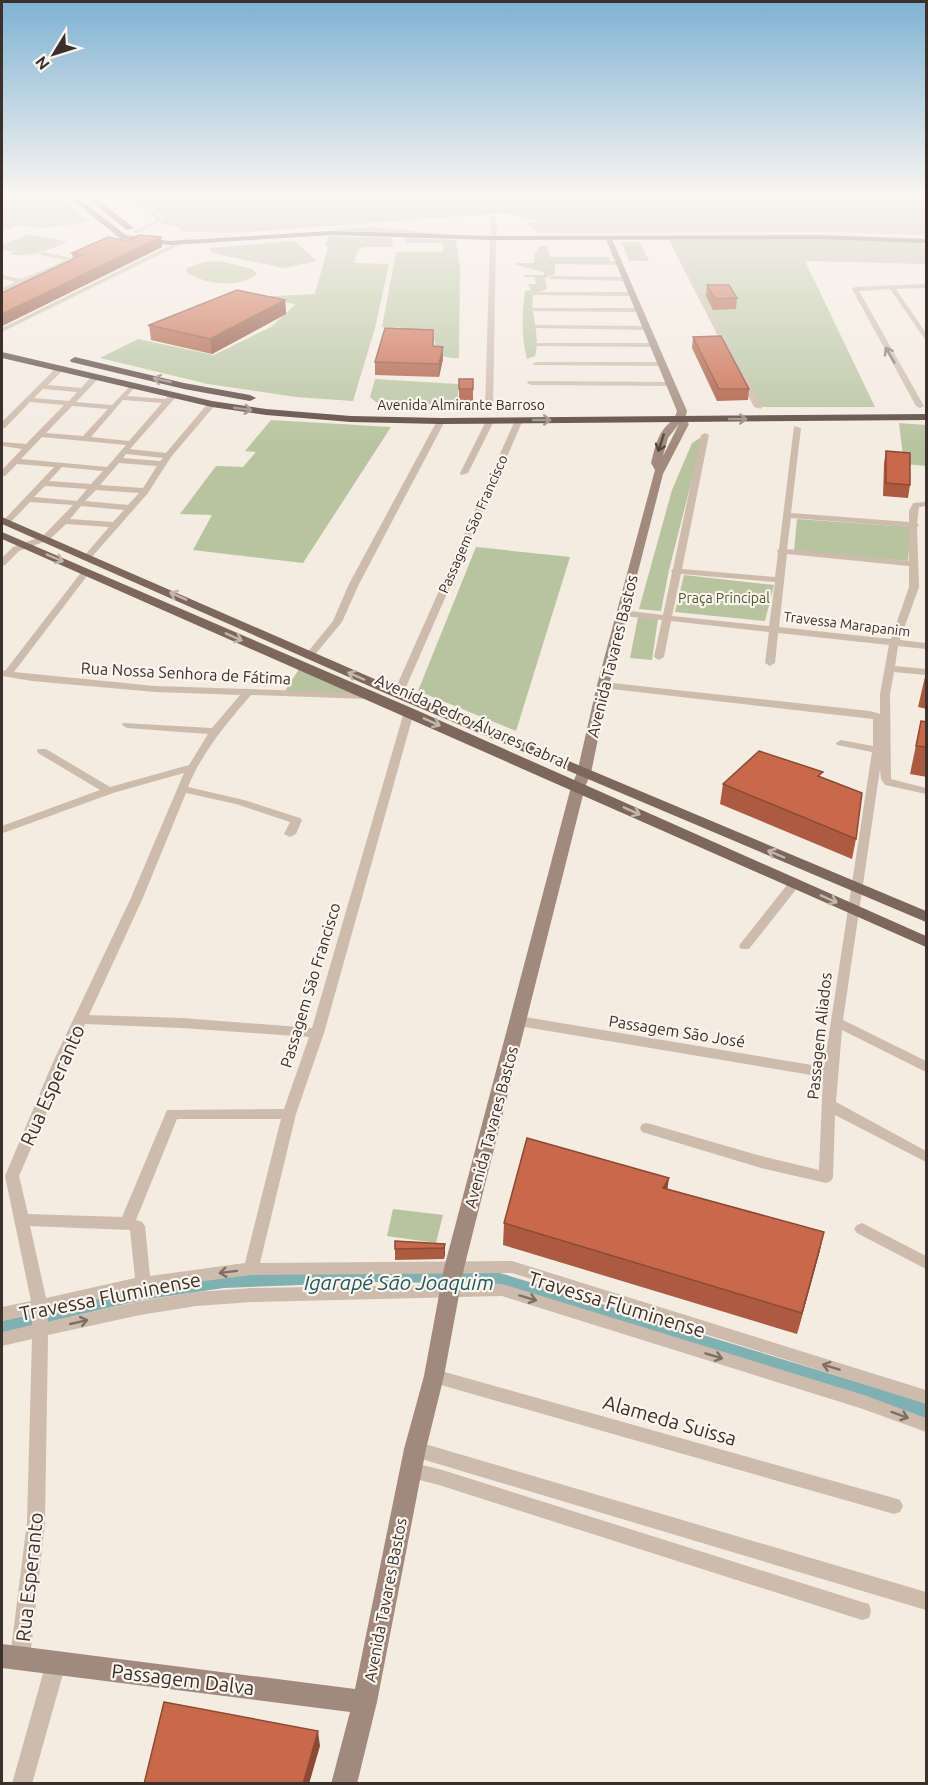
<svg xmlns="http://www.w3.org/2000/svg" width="928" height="1785" font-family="Ubuntu,sans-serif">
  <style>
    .green { fill: #b8c4a0 }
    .water { fill: #7fb0b2 }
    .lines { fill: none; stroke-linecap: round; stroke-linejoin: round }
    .street { fill: #cdbbac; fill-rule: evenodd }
    .secondary { fill: #a18a7d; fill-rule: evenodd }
    .primary { fill: #7d675c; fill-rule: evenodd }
    .highway { fill: #5c4a42; fill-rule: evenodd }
    .wall { fill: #ac5a40 }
    .shaded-wall { fill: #8c4a34 }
    .building { fill: #c8694b; stroke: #8c4a34; stroke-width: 1.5 }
    .oneway { stroke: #7d6f65 }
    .oneway2 { stroke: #9c8e87 }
    .oneway3 { stroke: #544640 }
    .oneway4 { stroke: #c2b5ac }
    .labels { text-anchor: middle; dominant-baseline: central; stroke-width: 4.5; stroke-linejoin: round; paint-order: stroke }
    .far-street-label { font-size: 14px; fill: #3b302b; stroke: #fbf5ee }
    .far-park-label { font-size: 14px; fill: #4a5a2e; stroke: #fbf5ee }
    .street-label { font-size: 16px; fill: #3b302b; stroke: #fbf5ee }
    .near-street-label { font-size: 20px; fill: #3b302b; stroke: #fbf5ee }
    .near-water-label { font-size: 21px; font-style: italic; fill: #1f5a5e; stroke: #fbf5ee }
  </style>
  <rect width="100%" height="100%" fill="#f4ebe1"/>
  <path class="green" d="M6,196H59L90,222L44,228L18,225L2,232V199Z
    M136,196H926V235L828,232L538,233L528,223L541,221L504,213L234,233L179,231L180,227L160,223L165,218Z
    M372,227L452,235L451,236L327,230Z
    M29,234L68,242C48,250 30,258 9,254L16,251H2V245Z
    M328,236L391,238L394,247H364L358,250L354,263L389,264L375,328L353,401L296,397L208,384L100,358L138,339L214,355L271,327L296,304L253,297L315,294L328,247L325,245Z
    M405,238L456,240L460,267L459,358C445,358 435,357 435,341L398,340L401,327H382L396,252H443V243H405Z
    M822,238L916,240L926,252V264L805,261L875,407H758L670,240Z
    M295,241L317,261L284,268L212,253L209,248Z
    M623,242H640L649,261H629L622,243Z
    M539,246H547L550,257H609L610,263H555V274L545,278L547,289L533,294C530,315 541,335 535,356L527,359C521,336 522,314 525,291L531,290L528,284H536L534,277H524L523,275H544V272L516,265L517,263H534V256Z
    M219,261L252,269L257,274C240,289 203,284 186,272L187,268L205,262Z
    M375,379L459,384L457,405L377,403L370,397Z
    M271,420L391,427L303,563L193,550L212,515L180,514L216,466L243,467L256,452L245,451Z
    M899,423L926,425V466L904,464Z
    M703,436L669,570L661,611L639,609L672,490L692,443Z
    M797,519L911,527L908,561L794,551Z
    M476,547L570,557L516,731L418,691Z
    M684,575L774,585L765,621L675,612Z
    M638,617L658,619L652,660L630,658Z
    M301,666L369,696L285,691Z
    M393,1209L443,1215L436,1243L387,1236Z"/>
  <path class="water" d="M246,1273H500L926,1403V1419L498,1284L379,1282L224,1288L142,1300L2,1333V1321L158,1285Z"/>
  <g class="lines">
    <path class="street" d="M127,196H133L164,220L138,233H134V231L157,220Z
      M493,215L496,217L497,234L494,236L491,234L490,217Z
      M493,236L496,238L493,409L489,411L485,409L490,238Z
      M186,238L191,239L2,332V328Z
      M668,238L673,239L731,350L730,351L725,350Z
      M914,238H918L926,247V252L914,240Z
      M42,252L72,258L85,252L88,254L2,292V288L16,282L2,279V275L22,279L66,260L40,255Z
      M555,261H619L622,263L619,265L553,264Z
      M552,276L625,277L628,279L625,281L550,279L549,278Z
      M926,284V288L896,289L926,333V339L924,338L890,289L859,291L924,406L920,408L916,406L852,289L855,287Z
      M535,292H632L635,294L632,296L533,295V293Z
      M530,308H639L642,310L639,312L528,311V309Z
      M535,325L647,326L650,328L647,330L533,328L532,327Z
      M538,343H654L657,345L654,347L536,346L535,345Z
      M536,362H662L666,364L662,366L534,365L532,364Z
      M57,367L64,369L48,385L81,388L92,376L99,378L76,402L112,405L132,384L136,386L127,396L166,399L169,394H175V398L130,449L166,453L209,402L216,404L171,457L148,493L91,558L88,559L84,556L109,527L66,524L49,540L19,551L5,565L2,566V558L13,547L43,536L73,505L30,502L9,524L2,522L54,467L17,464L5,476H2V470L22,449L2,446V442L26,444L64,405L30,402L5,428H2V422ZM43,389L77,392L69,401L34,398ZM123,400L162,403L129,441L91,437ZM72,406L108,409L83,436L46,433ZM42,437L126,445L107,467L21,459ZM126,454L163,458L160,461L123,458ZM119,463L157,466L143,488L100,485ZM62,467L103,471L91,484L49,481ZM45,486L87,489L77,501L34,497ZM96,490L139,493L128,505L85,501ZM81,506L124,510L113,522L70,519Z
      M739,374L746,376L762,407L761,409L754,407L738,376Z
      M528,381L671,382L675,384L671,386L531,385L527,383Z
      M516,418L523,420L403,694L402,696H394L393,694Z
      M438,419L445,421L359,584L342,622L313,657H307V653L333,621L349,584Z
      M487,419L494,421L468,473L461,475L460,473Z
      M794,426L801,428L791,513L909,522V511L913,503L926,502V506L919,507L917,523L919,525L917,527L919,587L900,640L926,643V649L898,646L895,666L926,669V675L894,672L890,694L891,779L926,788V794L885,785L881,779L880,769L843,1020L926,1061V1072L842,1030L836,1102L926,1151V1162L835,1115L833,1177L831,1181L826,1183L761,1168L642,1132L640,1128L642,1124L647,1123L761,1156L819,1170L823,1077L519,1026L514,1024L512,1021L514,1018L519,1016L824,1067L872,752L837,745L836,743L841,740L873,746V719L603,688L598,685L603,682L870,711L880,714V694L889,645L778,633L775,663L770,666L765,663L769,632L671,621L664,657L659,660L654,657L662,620L622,616L617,613L622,610L663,615L672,573L671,571L673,569L701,435L705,433L709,435L682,569L775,577L778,553L777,551L779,549ZM791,518L909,527V561L787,549ZM787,554L909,566V587L891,639L779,627ZM681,574L775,582L769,626L672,616Z
      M86,569L90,572L14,672L155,686L369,693L374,696L369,699L251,695C227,723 202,752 188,787L244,800L300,818L302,820L296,834L290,837L284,834L290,822L236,804L186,793L142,900L89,1015L182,1018L312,1028L404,712L409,709L414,712L324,1033L296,1114L260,1263L512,1261L926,1390V1404L512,1273L251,1275L143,1289L48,1310V1322L140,1301L196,1292L252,1288L502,1284L864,1395L926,1418V1432L863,1409L502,1296L252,1302L196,1306L140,1315L48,1335L45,1522L30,1658L27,1665L20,1668L13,1665L10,1658L27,1522L32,1339L2,1346V1332L32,1325V1314L2,1321V1307L31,1301L5,1176L53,1062L130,900L184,773L113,793L6,832L2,833V826L100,790L38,753L37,751L38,749H46L110,787L189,765L208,734L127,728L122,725L123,723L212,728L240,695L155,692L32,681L2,676V670L5,671L83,570ZM85,1024L182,1028L309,1037L284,1109L167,1110L122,1217L28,1214L19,1176ZM177,1119H281L245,1263L150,1276L145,1226L142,1222L136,1220ZM30,1226L130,1230L135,1278L46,1298Z
      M794,880L800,884L798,887L749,949H741L739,946L741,943L790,881Z
      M862,1223L926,1256V1269L857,1233L854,1229L857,1225Z
      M434,1369L894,1498L900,1500L903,1506L900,1512L894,1514L434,1383L428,1381L426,1376L428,1371Z
      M415,1441L926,1592V1610L415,1457L409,1455L406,1449L409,1443Z
      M410,1462L439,1469L862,1602L869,1604L871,1611L869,1618L862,1620L439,1485L404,1476L401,1470L404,1464Z
      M56,1653L63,1656L66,1663L32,1784H12L46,1663L49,1656Z"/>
    <path class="secondary" d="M605,237L612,239L687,411L685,419L689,424L663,474L609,685L591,773L585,787L464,1268L444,1376L426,1449L377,1702L357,1784H331L350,1712L2,1668V1644L355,1689L404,1449L424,1376L444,1268L571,787L577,773L597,685L655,470L651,463C654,452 656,440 663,430C668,423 675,420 677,411ZM679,424L663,456L668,438Z"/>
    <path class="primary" d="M67,196H75L126,235L170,241L332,231L493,236L821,235L926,239V243L821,239L493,240L332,235L170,245L121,239Z
      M84,196H92L134,228L127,230Z
      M2,517L402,691L926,911V922L394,697L2,524Z
      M2,532L414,709L926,936V947L2,539Z"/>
    <path class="highway" d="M2,352L212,401L266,409L351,416L441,418L926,414V420L441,424L351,422L266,415L212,407L2,358Z
      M75,357L184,383L250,395L256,398L250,401L184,389L71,362L70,360Z"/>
  </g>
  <path class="wall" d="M161,237L162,247L2,326V293L73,259L72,253L128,241Z
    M707,285L737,298L736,309L713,310L706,296Z
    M285,300L286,314L212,354L151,340L149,325Z
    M693,337L749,389L748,400L717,401L692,348Z
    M433,346L443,347V359L439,377L375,375V362Z
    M459,379L473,389V405H459Z
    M886,451L910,485L908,498L883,496L884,463Z
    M927,668V709L918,707Z
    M921,721L927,722V777L910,774Z
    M822,778L856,839L852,859L720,804L723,784Z
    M668,1189L824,1232L819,1254L797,1334L503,1245L504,1223Z
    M395,1241L445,1244V1254L444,1259L395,1260Z"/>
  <path class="shaded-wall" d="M161,237L162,247L2,326V314Z
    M285,300L286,314L212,354L210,339Z
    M443,347V359L439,377V364Z
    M669,1178L666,1200L663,1188Z
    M824,1232L819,1254L797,1334L802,1313Z
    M445,1244V1254L444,1259V1248Z
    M318,1731L320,1746L309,1784H303Z"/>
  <path class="building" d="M139,235L161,237L2,314V293L82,255L72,253L108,237L128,241Z
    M707,285H729L737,298L715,299Z
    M237,290L285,300L210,339L149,325Z
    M385,328L433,330V346L443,347L439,364L375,362Z
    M721,336L749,389H719L693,337Z
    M459,379H473V389H459Z
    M886,451L910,453V485L886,483Z
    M921,721L927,722V747L916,746Z
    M759,751L823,772L818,776L862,793L856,839L723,784Z
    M527,1138L669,1178L663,1188L824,1232L802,1313L504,1223Z
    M395,1241L445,1244L444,1248L395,1249Z
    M164,1702L318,1731L303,1784H144Z"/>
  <defs><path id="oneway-shaft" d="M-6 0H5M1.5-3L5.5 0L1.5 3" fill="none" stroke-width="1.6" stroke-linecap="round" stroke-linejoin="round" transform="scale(1.5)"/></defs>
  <g class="oneway">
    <use href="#oneway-shaft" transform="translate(890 355) rotate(-120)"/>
    <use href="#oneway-shaft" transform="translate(228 1272) rotate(173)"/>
    <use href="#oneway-shaft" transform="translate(528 1298) rotate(17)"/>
    <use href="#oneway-shaft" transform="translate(79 1322) rotate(-13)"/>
    <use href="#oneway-shaft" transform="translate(714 1356) rotate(17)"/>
    <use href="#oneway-shaft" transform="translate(831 1367) rotate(-163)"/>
    <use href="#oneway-shaft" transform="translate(900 1415) rotate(20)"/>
  </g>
  <g class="oneway2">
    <use href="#oneway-shaft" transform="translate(162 380) rotate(-167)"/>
    <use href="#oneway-shaft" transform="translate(243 409) rotate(8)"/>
    <use href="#oneway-shaft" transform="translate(738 419)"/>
    <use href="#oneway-shaft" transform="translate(542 420)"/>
  </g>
  <use class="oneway3" href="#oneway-shaft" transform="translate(661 443) rotate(108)"/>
  <g class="oneway4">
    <use href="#oneway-shaft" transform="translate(55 558) rotate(23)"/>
    <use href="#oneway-shaft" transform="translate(178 596) rotate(-156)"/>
    <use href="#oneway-shaft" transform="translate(234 637) rotate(24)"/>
    <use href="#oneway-shaft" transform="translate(356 676) rotate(-156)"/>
    <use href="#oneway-shaft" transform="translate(432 722) rotate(24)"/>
    <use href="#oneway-shaft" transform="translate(632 811) rotate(24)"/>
    <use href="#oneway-shaft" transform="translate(776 854) rotate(-157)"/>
    <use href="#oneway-shaft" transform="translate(829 899) rotate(24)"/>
  </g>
  <linearGradient id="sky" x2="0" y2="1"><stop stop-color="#7eb2d2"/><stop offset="0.44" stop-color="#faf6f2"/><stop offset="1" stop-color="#faf6f2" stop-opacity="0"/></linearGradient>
  <rect width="928" height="446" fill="url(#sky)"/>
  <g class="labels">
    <g class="far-street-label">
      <text x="461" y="405">Avenida Almirante Barroso</text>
      <text transform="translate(473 524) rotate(-66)">Passagem São Francisco</text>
      <text transform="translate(847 624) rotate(7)">Travessa Marapanim</text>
    </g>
    <g class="far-park-label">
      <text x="724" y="598">Praça Principal</text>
    </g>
    <g class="street-label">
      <text transform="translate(612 656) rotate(-76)">Avenida Tavares Bastos</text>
      <text transform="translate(186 673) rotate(3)">Rua Nossa Senhora de Fátima</text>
      <text transform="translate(472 721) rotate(24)">Avenida Pedro Álvares Cabral</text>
      <text transform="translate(310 985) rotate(-73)">Passagem São Francisco</text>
      <text transform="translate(677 1031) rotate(9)">Passagem São José</text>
      <text transform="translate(819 1036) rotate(-84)">Passagem Aliados</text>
      <text transform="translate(491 1127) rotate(-75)">Avenida Tavares Bastos</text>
      <text transform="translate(385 1600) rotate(-79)">Avenida Tavares Bastos</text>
    </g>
    <g class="near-street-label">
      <text transform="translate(52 1085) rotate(-66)">Rua Esperanto</text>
      <text transform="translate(110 1296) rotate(-11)">Travessa Fluminense</text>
      <text transform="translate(617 1304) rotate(17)">Travessa Fluminense</text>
      <text transform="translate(670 1420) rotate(16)">Alameda Suissa</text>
      <text transform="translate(29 1577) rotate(-84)">Rua Esperanto</text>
      <text transform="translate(183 1679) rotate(7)">Passagem Dalva</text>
    </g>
    <g class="near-water-label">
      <text x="399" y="1282">Igarapé São Joaquim</text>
    </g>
  </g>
  <rect width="928" height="1785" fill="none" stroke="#3b302b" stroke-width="6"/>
  <g transform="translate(54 54) rotate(232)" stroke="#fbf5ee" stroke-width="4.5" paint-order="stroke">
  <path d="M0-4.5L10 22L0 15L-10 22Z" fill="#3b302b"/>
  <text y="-9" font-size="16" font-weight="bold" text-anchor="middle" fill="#3b302b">N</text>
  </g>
</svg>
